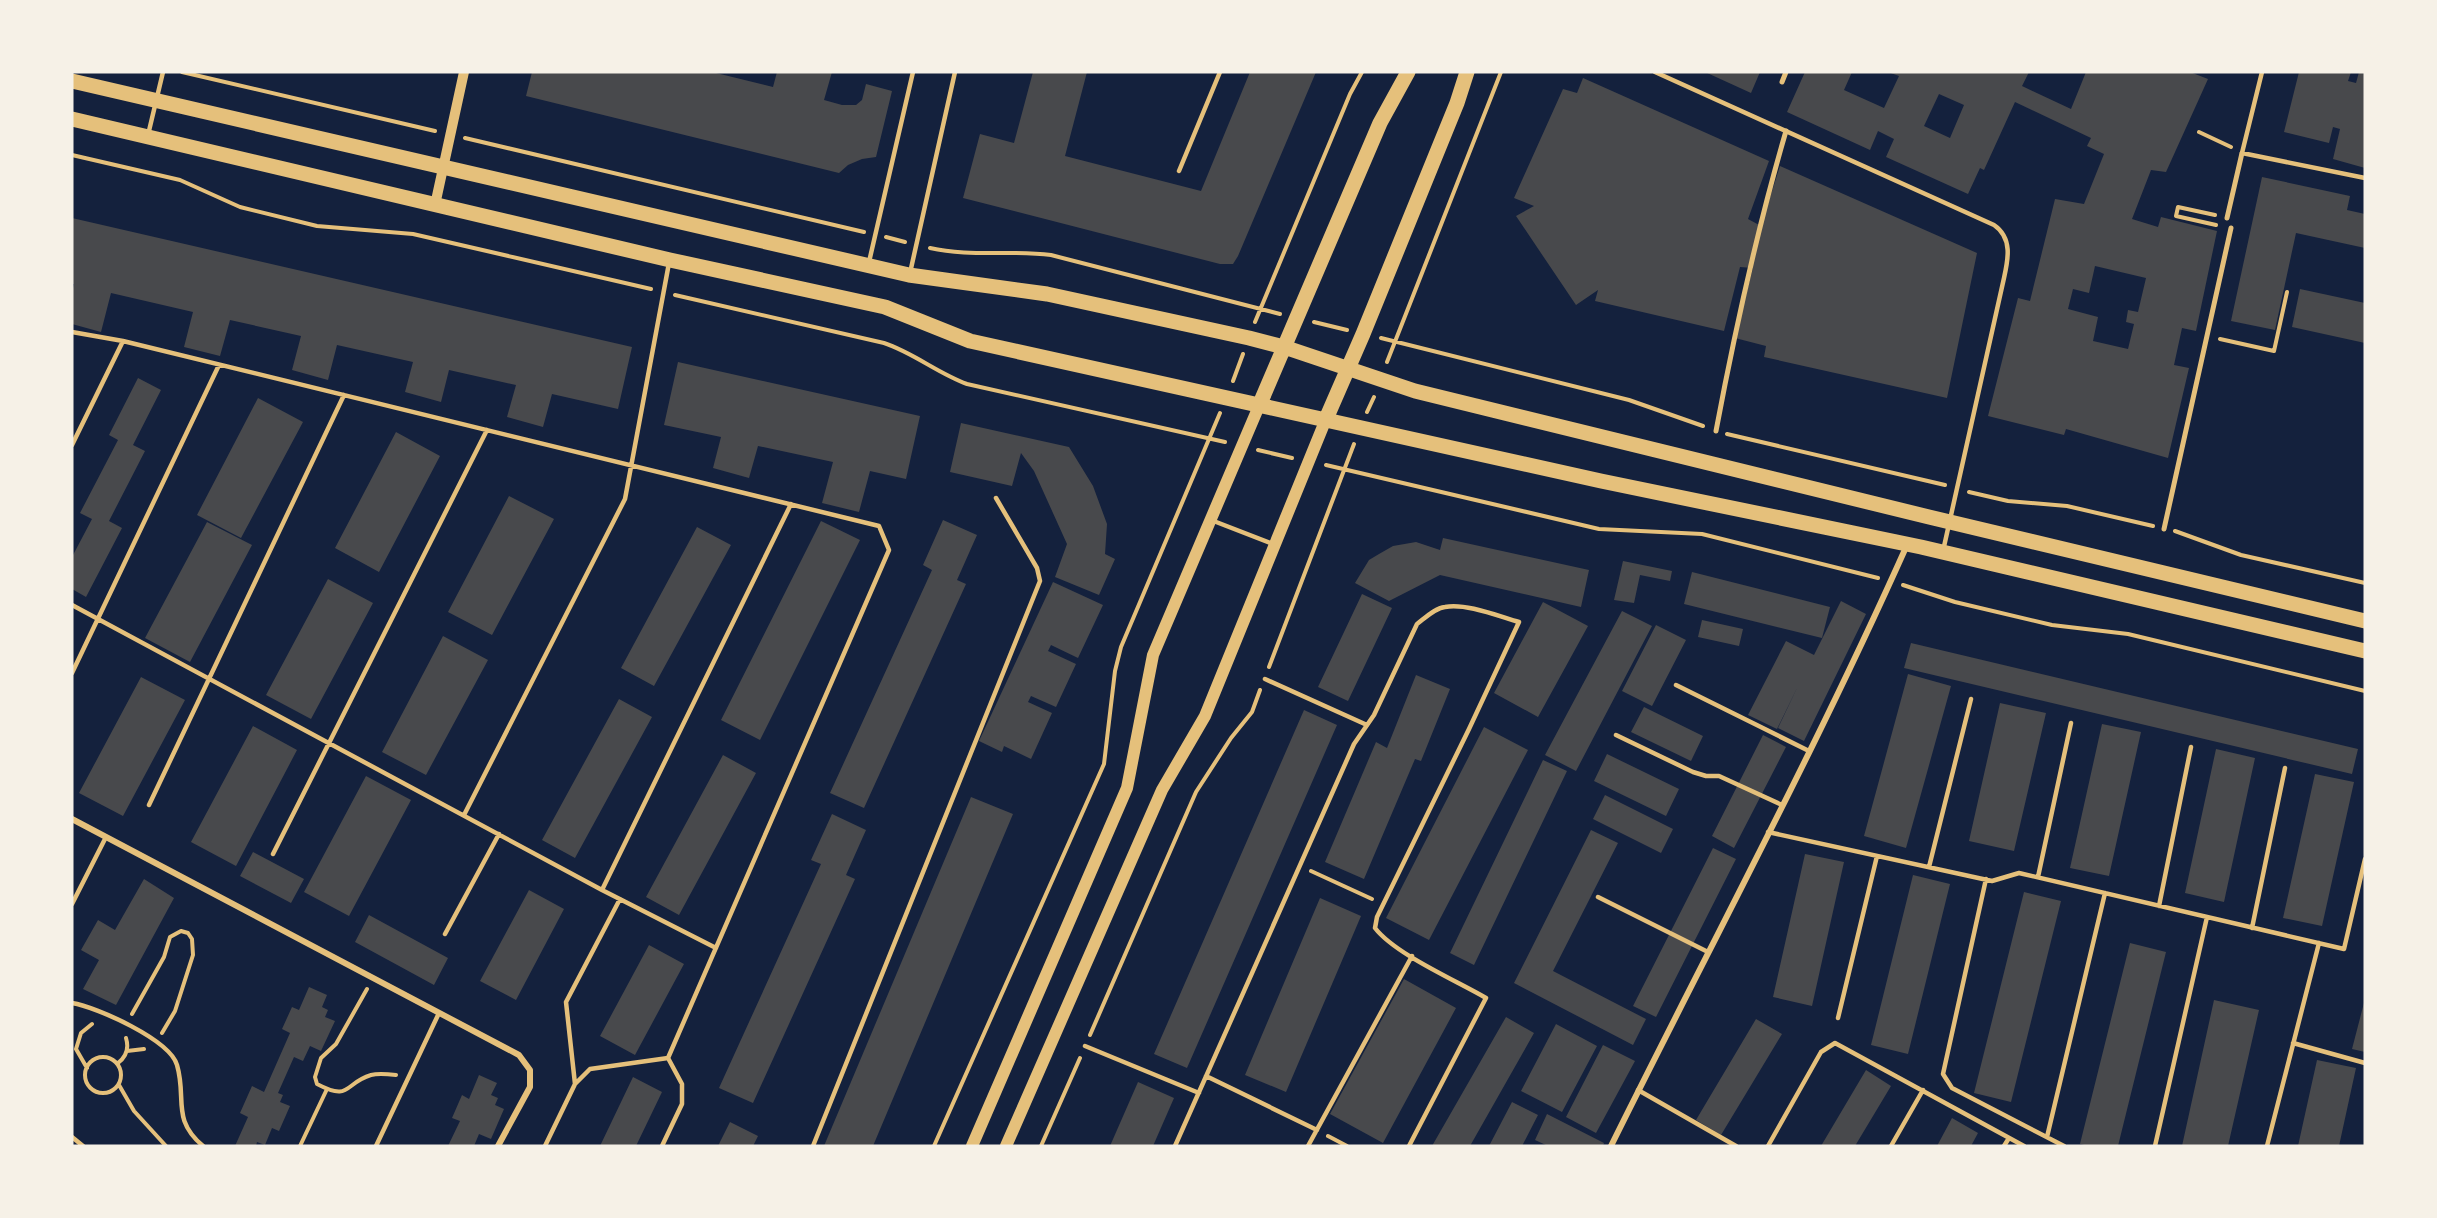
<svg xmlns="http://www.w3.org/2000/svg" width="2437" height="1218" font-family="'PT Sans Narrow',sans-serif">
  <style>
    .building { fill: #48494c; fill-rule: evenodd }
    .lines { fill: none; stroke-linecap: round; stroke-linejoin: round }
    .path { stroke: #e5c07b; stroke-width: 4 }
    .service { stroke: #e5c07b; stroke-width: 4.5 }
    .pedestrian { stroke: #e5c07b; stroke-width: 5 }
    .minor { stroke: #e5c07b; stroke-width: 6 }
    .tertiary { stroke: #e5c07b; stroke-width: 10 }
    .secondary { stroke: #e5c07b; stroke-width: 12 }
    .primary { stroke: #e5c07b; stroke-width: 15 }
  </style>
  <rect width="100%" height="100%" fill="#14213d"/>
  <path class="building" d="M532,72H712L773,87L777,72H832L824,100L842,105H856L862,100L866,84L892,91L876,157L862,159L848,165L839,173L526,96Z
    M1033,72H1087L1065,156L1201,191L1250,72H1316L1238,256L1233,264H1220L963,198L980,134L1014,143Z
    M1705,72H1760L1751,93Z
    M1805,72H1852L1844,90L1884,108L1899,76L1888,72H2029L2022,86L2071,109L2086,72H2190L2208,79L2166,172L2151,170L2132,219L2158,227L2161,217L2217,231L2196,331L2182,328L2174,365L2189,368L2168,458L2066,429L2064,435L1988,416L2018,298L2030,301L2055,199L2084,204L2104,154L2087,146L2091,138L2015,102L1984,170L1980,168L1968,194L1886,157L1894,139L1878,131L1870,150L1787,112ZM1939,94L1964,105L1950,138L1924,126ZM2095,266L2146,278L2138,312L2128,310L2126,322L2134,324L2128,349L2093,341L2098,317L2068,309L2073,289L2089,293Z
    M2299,72H2351L2348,81L2356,83L2359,72H2365V168L2333,159L2340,129L2333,127L2329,143L2284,132Z
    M1583,78L1769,161L1748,219L1761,226L1780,166L1977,253L1947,398L1764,357L1766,346L1735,338L1753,268L1740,267L1724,331L1595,301L1598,290L1576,305L1516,216L1534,206L1514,198L1563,89L1577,93Z
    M2262,177L2350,196L2347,210L2365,214V248L2296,233L2275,330L2231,321Z
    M72,218L632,347L618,409L552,394L543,427L507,417L516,385L449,370L441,402L405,392L413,362L337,345L328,380L292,370L301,336L230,320L220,356L184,347L193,312L111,293L101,332L72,324V293L74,284H72Z
    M2300,289L2365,303V343L2292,327Z
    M678,362L920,416L906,479L870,471L859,512L822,503L833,462L758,446L749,478L713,468L721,437L664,425Z
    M138,378L161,390L133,445L145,451L109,521L122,528L86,597L72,589V557L92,519L80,513L118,440L109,435Z
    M258,398L303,422L241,538L197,515Z
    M961,423L1069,447L1093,486L1107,524L1105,554L1115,559L1099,595L1055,577L1067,544L1034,471L1021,453L1012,486L950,472Z
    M396,432L440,456L379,572L335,548Z
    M509,496L554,519L492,635L448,612Z
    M943,520L977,535L957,580L966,584L864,808L830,793L932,570L923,565Z
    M821,521L860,540L760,740L721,720Z
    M207,522L252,545L190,662L145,638Z
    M697,527L731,545L654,686L621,668Z
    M1443,538L1589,570L1581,607L1440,575L1389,601L1355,583L1369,560L1379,554L1393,546L1416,542L1440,550Z
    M1623,561L1672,571L1670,581L1640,575L1634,603L1614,600Z
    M1692,572L1830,607L1822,638L1684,604Z
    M328,579L373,603L311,719L266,695Z
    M1053,582L1103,605L1078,658L1051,645L1048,651L1076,664L1056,707L1031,696L1028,702L1052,713L1031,759L1004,746L1002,752L979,741Z
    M1362,594L1392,608L1348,701L1318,687Z
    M1841,601L1866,614L1804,741L1778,728L1798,686L1777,729L1748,715L1786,641L1814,655Z
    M1543,602L1588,626L1538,717L1494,693Z
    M1622,611L1652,626L1576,771L1545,755Z
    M1702,620L1743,629L1739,646L1698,637Z
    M1656,625L1686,640L1652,706L1622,691Z
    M443,636L488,660L426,775L382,752Z
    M1911,643L2358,749L2352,774L1904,668Z
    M1908,674L1951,686L1906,848L1864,836Z
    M1416,675L1450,689L1421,761L1415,759L1364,879L1325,862L1376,742L1387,748Z
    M141,677L185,700L123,816L79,793Z
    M619,699L652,717L575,858L542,840Z
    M2000,703L2046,713L2014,851L1969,841Z
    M1644,707L1703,736L1691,761L1631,732Z
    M1304,710L1337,725L1187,1068L1154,1054Z
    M2102,724L2141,732L2109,876L2070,868Z
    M253,726L297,750L236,866L191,842Z
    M1484,727L1528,750L1429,940L1386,918Z
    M1763,735L1786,747L1734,848L1712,836Z
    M2216,749L2255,758L2224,902L2185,893Z
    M1607,754L1679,789L1666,816L1594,781Z
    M723,755L756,773L679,915L646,897Z
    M1543,760L1567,771L1474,965L1450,953Z
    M2315,774L2354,782L2322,926L2283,918Z
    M366,776L411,800L349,916L304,892Z
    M1605,795L1673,829L1661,853L1593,819Z
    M971,797L1013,814L873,1146H824Z
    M832,814L866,830L846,875L855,879L753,1103L719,1088L821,864L811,860Z
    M1591,830L1618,843L1553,971L1646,1019L1633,1045L1514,983Z
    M1713,848L1736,859L1656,1017L1633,1006Z
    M253,852L304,879L291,903L240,876Z
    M1805,854L1844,862L1812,1006L1773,997Z
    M1913,875L1950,884L1908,1054L1871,1045Z
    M144,879L174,898L116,1005L83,989L99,960L81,950L98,920L115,930Z
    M529,890L564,909L516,1000L480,981Z
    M2024,892L2061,901L2011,1102L1974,1093Z
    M1320,898L1361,916L1286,1092L1245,1075Z
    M369,915L448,958L434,985L355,942Z
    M2130,943L2166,952L2118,1146H2088L2080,1144Z
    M649,945L684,964L635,1055L600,1036Z
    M1404,979L1456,1008L1383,1143L1330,1114Z
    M309,987L327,995L322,1007L328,1010L325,1017L335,1021L321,1051L310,1046L303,1061L294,1057L278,1093L283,1095L280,1102L290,1106L279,1131L272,1128L265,1145L257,1142L256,1146H235L248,1117L240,1113L252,1086L264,1092L290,1033L282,1029L292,1007L299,1010Z
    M2365,999V1052L2352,1049Z
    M2214,1000L2259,1010L2228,1146H2182Z
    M1506,1017L1534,1033L1470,1146H1432Z
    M1756,1019L1782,1034L1721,1135L1696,1120Z
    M1556,1024L1597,1046L1562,1112L1521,1091Z
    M1603,1045L1635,1061L1596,1133L1566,1117Z
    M2317,1060L2356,1068L2339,1146H2298Z
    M1866,1070L1891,1086L1855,1146H1821Z
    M479,1075L497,1083L491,1095L498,1098L495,1105L504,1109L491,1139L479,1134L474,1146H448L460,1121L452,1118L462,1095L469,1099Z
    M633,1077L662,1092L636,1146H600Z
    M1138,1082L1174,1098L1153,1146H1110Z
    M1512,1102L1538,1115L1522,1146H1489Z
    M1547,1114L1604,1143L1603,1146H1548L1535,1140Z
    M1952,1118L1978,1133L1971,1146H1937Z
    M730,1122L758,1136L753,1146H718Z"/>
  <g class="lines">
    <path class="path" d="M182,72L435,131
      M2199,132L2231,147
      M465,138L864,232
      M72,155L180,180L240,207L317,226L413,234L651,289
      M2215,215L2178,207L2176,216L2216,225
      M886,237L905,242
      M930,248C969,257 1010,250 1051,255L1280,314
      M675,295L884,343C914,353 937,373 967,384L1225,442
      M1255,322L1350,94L1362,72
      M1314,322L1347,330
      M1381,338L1629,400L1703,426
      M2220,339L2274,351L2287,292
      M1387,362L1501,72
      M1233,381L1243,354
      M1367,412L1374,397
      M1727,434L1945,485
      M1258,450L1292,458
      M1326,465L1599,529L1702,534L1878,578
      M1969,492L2008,501L2067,506L2153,526
      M2175,531L2241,555L2365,583
      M1903,585L1955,602L2052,625L2128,634L2365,691
      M1269,667L1354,444
      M1311,871L1372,899
      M367,989L336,1044L321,1058L315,1077L317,1084C351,1102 344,1083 371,1075C378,1073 388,1074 396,1075
      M132,1014L164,957L170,937L181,931L188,933L192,939L193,955L175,1011L162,1033
      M1090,1035L1196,792L1231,738L1252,712L1260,690
      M127,1051L144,1049
      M85 1075a18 18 0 1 1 36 0a18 18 0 1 1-36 0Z
      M118,1063C126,1057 129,1048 126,1038
      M87,1068L76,1049L81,1033L92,1024
      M119,1085L134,1111L166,1146
      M1328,1136L1347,1146
      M300,1146L327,1089
      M934,1146L1104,764L1115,671L1121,647L1220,413
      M1041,1146L1080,1058"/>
    <path class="service" d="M1655,72L1994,225C2013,238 2008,260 2004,278L1943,551
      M2262,72L2242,153L2365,178
      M148,135L163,72
      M1179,171L1220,72
      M869,262L913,72
      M910,273L955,72
      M72,332L123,341
      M72,445L123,341L879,526L889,550L668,1058L682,1084V1104L662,1146
      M1211,520L1273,544
      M72,605L602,890L716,948
      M72,673L219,365
      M1265,679L1367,725
      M1676,685L1809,751
      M1616,735L1693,772L1706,776H1719L1782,805
      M149,805L344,395
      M464,815L625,499L669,263
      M1768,832L1992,881L2019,873L2344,949L2365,859
      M273,854L487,430
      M1929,867L1971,699
      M2038,877L2071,723
      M1986,879L1943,1074L1952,1088L2064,1146
      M602,890L791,504
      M1598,897L1708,952
      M72,904L106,837
      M2159,906L2191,747
      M2252,928L2285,768
      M445,934L499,834
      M72,1003C97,1007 170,1040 177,1065C187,1099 171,1119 203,1146
      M1838,1018L1877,856
      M2293,1043L2365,1063
      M1085,1046L1199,1093
      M1206,1076L1317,1130
      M575,1084L566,1002L620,899
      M1638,1090L1736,1146
      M72,1137L83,1146
      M2047,1137L2105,893
      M376,1146L439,1013
      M545,1146L575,1084L590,1069L668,1058
      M813,1146L1040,581L1037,568L996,498
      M1175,1146L1354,744L1374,715L1417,624C1425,618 1435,608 1445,607C1466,603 1498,616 1519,622L1469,729L1377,917L1375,928C1395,954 1455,980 1486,998L1409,1146
      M1308,1146L1412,956
      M1768,1146L1821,1052L1835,1043L2024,1146
      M1891,1146L1923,1090
      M2004,1146L2009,1138
      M2155,1146L2207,917
      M2267,1146L2319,943"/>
    <path class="pedestrian" d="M1782,82L1786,72
      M2227,218L2242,153
      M1716,431C1735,330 1757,230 1786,131
      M2164,529L2231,228"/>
    <path class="minor" d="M72,819L519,1055L530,1070V1087L498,1146
      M1611,1146C1710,946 1816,749 1907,545"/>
    <path class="tertiary" d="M435,205L464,72"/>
    <path class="secondary" d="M972,1146L1127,788L1153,655L1259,406
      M1006,1146L1162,790L1205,716L1326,419"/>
    <path class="primary" d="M72,81L909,275L1047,294L1249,338L1284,347L1415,391L1929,517L2365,621
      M72,119L670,260L885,307L970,341L1601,481L1921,547L2365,651
      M1259,406L1380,123L1408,72
      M1326,419L1363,334L1457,103L1467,72"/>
  </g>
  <rect width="2437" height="1218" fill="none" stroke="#f6f1e7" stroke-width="147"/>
</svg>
